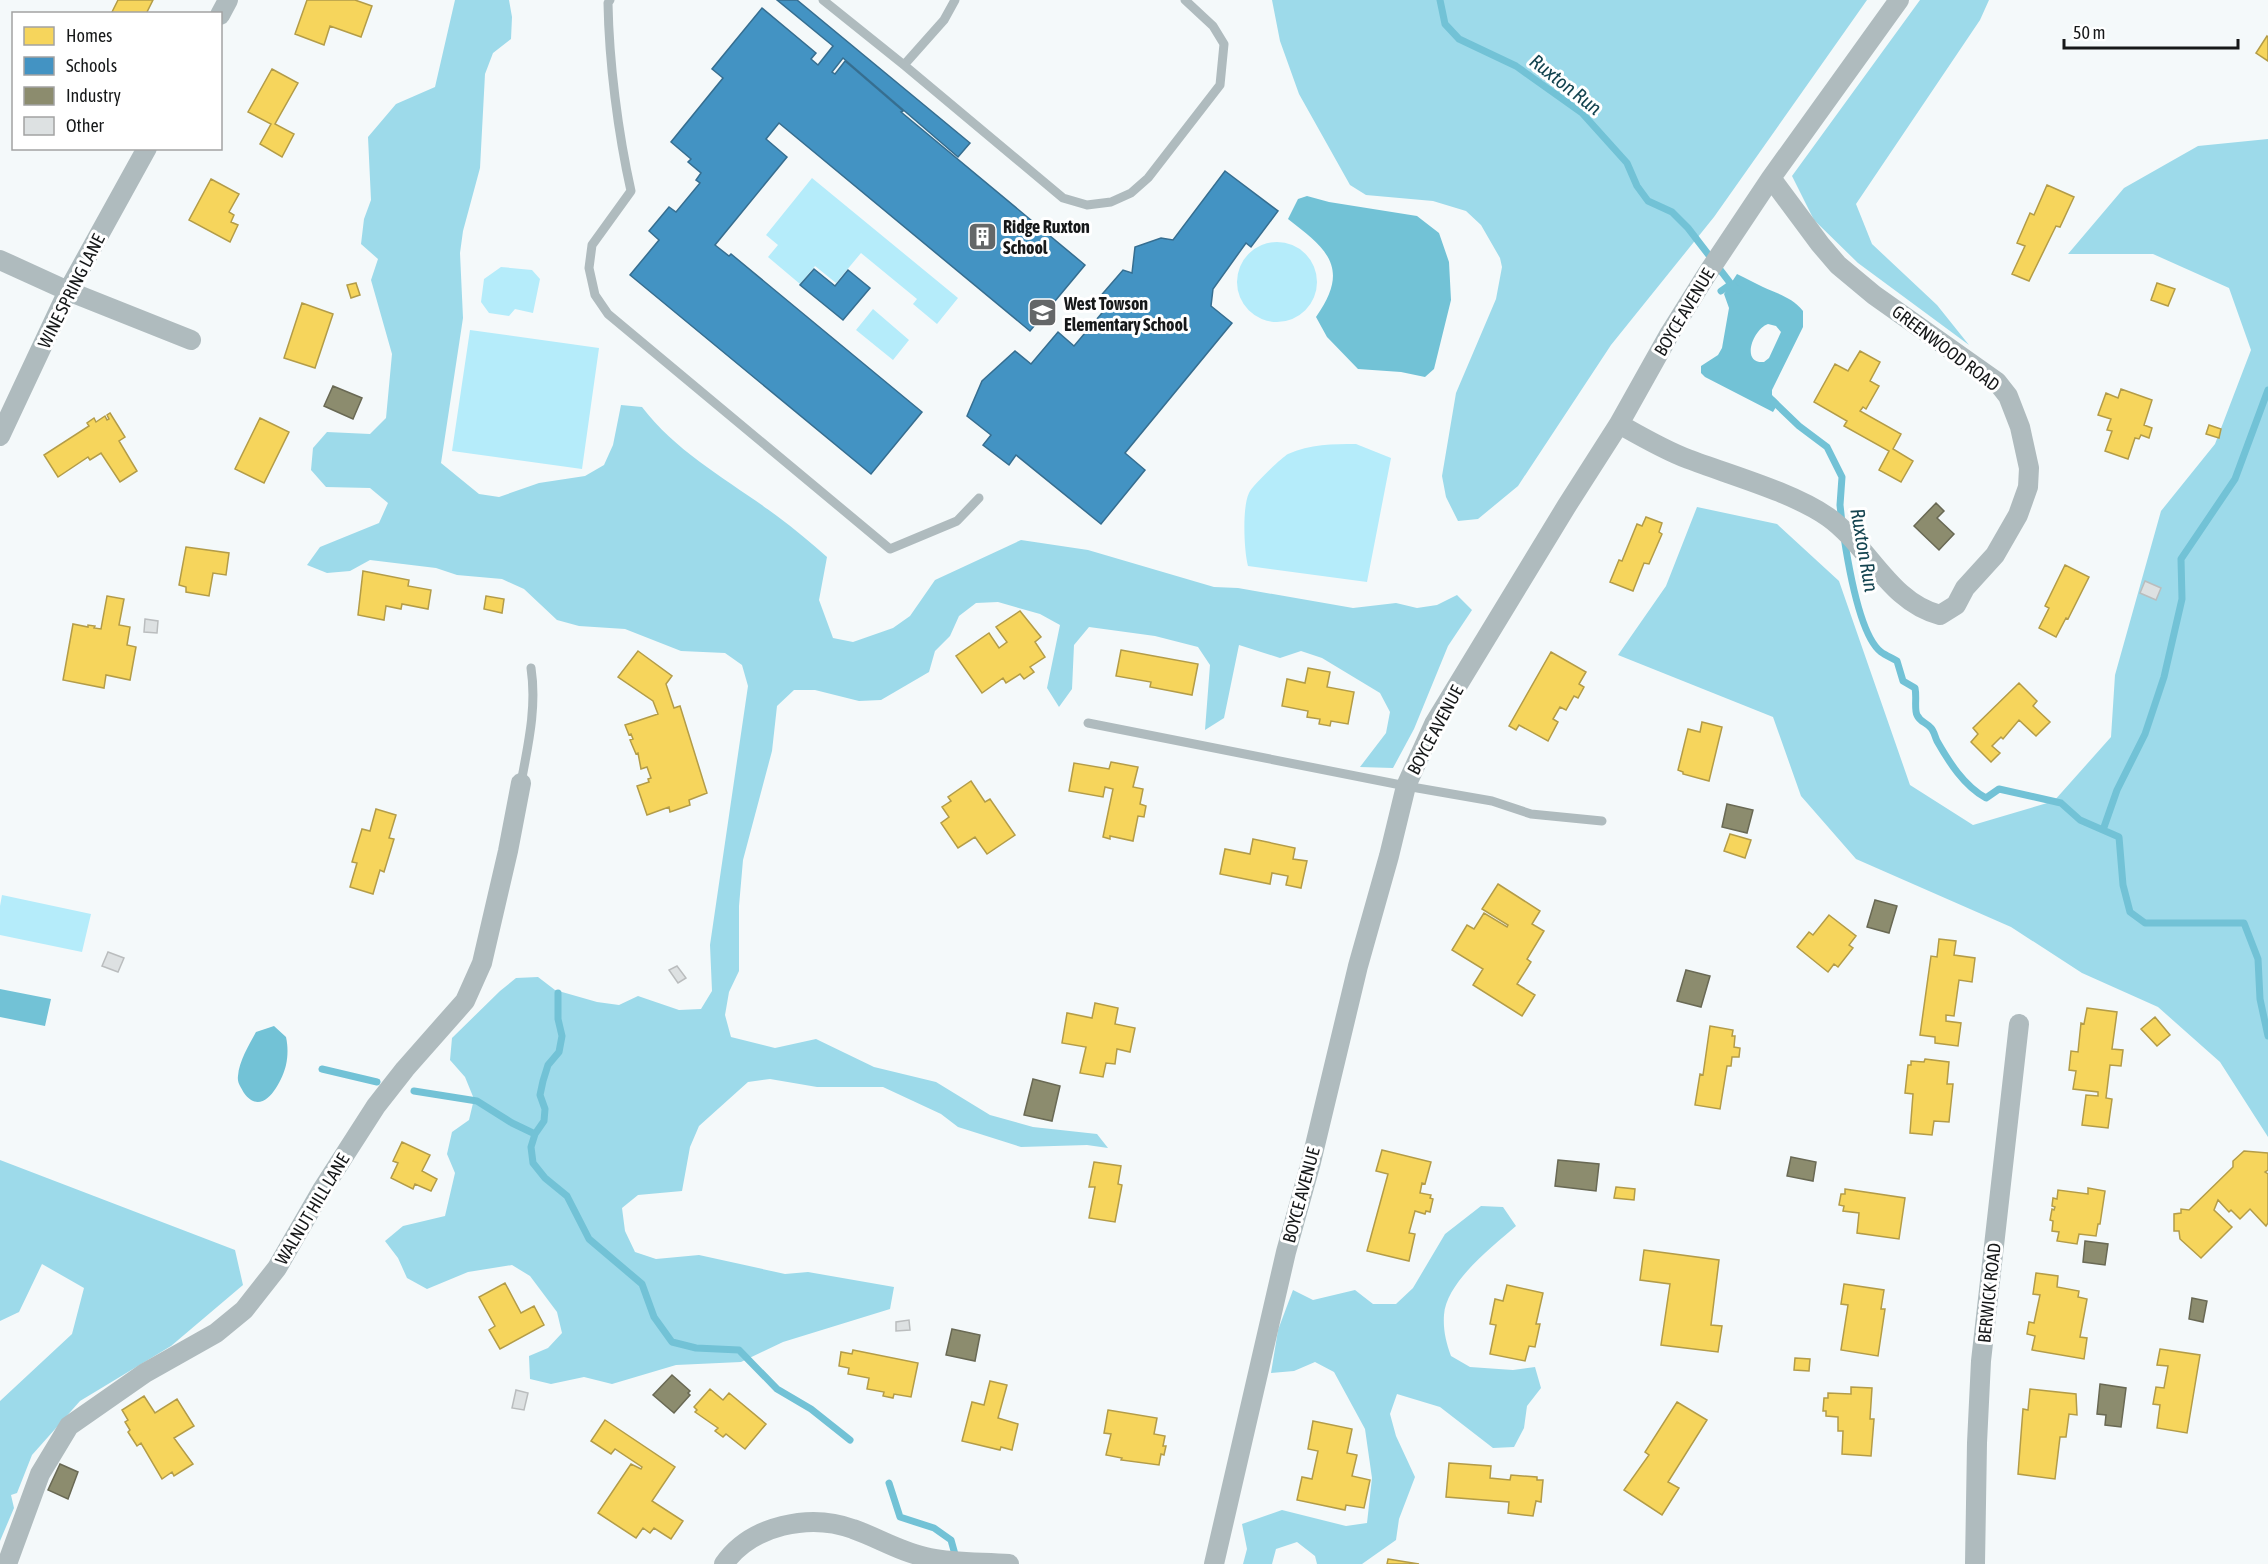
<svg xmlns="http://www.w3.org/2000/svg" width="2268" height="1564" font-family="'Asap Condensed',sans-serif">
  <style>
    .green { fill: #b5ecfa }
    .forest { fill: #9ddaea }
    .water { fill: #72c2d6; fill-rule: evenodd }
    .homes { fill: #f6d55c; stroke: #b39c48; stroke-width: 1.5 }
    .schools { fill: #4393c3; stroke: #366e90; stroke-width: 1.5 }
    .industry { fill: #8c8c6e; stroke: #696954; stroke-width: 1.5 }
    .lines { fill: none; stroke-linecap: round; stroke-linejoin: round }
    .stream { stroke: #72c2d6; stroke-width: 7 }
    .building { fill: #dde1e2; stroke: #babdbe; stroke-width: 1.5 }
    .service { stroke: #afbbbe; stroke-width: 9 }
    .minor { stroke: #afbbbe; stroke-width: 20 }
    .labels { text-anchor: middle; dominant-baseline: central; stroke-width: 6; stroke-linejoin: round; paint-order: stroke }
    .poi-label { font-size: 18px; font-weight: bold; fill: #161819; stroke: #fff; text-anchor: start }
    .street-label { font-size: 18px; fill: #161819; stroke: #fff }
    .water-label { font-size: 20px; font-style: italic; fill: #144450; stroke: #fff }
  </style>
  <rect width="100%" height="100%" fill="#f4f9fa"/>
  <path class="green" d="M812,178L958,298L937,324L913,304L917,299L861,253L836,283L815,266L800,284L768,257L778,245L766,235Z
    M1237 282a40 40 0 1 1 80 0a40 40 0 1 1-80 0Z
    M501,267L532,270L540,279L533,313L515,309L509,316L489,313L481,302L484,279Z
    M873,309L909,340L893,360L856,330Z
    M470,330L599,348L582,469L452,451Z
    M1356,444L1391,458L1367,582L1248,566C1244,551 1242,507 1249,493C1252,486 1281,458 1288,454C1310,444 1333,444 1356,444Z
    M2,895L91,914L82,952L0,935V906Z"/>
  <path class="forest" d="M455,0H509L512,17L511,39L493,53L485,74L480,168L463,231L460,253L463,318L441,463L479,494L499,497L539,483L585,476L604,465L613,445L621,405L642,407C678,454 730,481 777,516C795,529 811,543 827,557L819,600L833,638L853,642L893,628L910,616L935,580L1021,540L1088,550L1214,587L1238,588L1353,608L1396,603L1417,608L1437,605L1457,595L1472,610L1448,646L1414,729L1393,768L1360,767L1386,733L1390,712L1380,693L1322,658L1301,651L1280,658L1239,645L1224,718L1205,730L1210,665L1198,647L1155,636L1089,627L1074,645L1072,689L1059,707L1047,688L1060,625L1040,614L998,602L976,603L959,616L950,636L935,651L929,672L881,700L859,701L815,690H794L777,706L772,751L743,860L739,906V971L729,992L725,1015L731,1037L775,1048L816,1039L874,1067L936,1082L990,1115L1033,1127L1097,1134L1108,1148L1087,1145L1021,1147L958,1127L941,1114L883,1087H817L770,1079L748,1082L699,1126L690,1147L682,1191L638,1195L622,1208L625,1231L635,1252L656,1259L699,1255L785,1274L808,1272L894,1287L890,1309L783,1342L741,1362L676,1365L612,1384L584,1377L551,1384L530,1379L529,1356L548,1348L562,1333L557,1312L530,1276L512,1265L468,1272L427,1289L407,1278L398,1258L385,1241L403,1226L445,1216L455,1173L447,1154L452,1132L469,1120L474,1099L465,1077L450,1060L452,1038L500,991L516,978L538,977L555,990L597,1002L619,1005L638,996L679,1010L701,1009L712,991L710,945L748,686L742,665L725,653L681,651L625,629L579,626L557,620L524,589L502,579L457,575L436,568L370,560L350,571L327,573L307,565L320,547L379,523L388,503L370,488L326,487L311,470L313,448L327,432L370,434L386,418L392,354L371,280L378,259L361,244L364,219L371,200L368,137L396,104L435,87Z
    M1272,0H1867L1714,217L1611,345L1518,486L1478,519L1458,521L1446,497L1442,476L1456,393L1496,299L1502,267L1500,258L1481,225L1466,211L1433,201L1366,195L1350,185L1299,94L1280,41Z
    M1920,0H1989L1980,20L1856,204L1872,244L1937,305L1969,345L1858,263L1814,220L1792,176Z
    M2268,139V1137L2220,1062L2158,1007L2082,973L2011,927L1856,859L1801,796L1773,717L1618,655L1666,586L1697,507L1777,524L1839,581L1910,785L1973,825L2054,801L2111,737L2115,675L2161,511L2215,444L2251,350L2229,288L2153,254H2068L2124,188L2198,146Z
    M0,1160L235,1250L243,1285L171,1346L80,1401L32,1455L17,1493L11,1495L14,1508L0,1541V1401L72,1334L84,1288L42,1264L19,1312L0,1321Z
    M1481,1206L1503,1207L1516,1226C1493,1246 1446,1282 1444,1315C1443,1330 1446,1342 1451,1356L1470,1367L1513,1370L1535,1367L1541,1388L1527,1406L1524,1428L1514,1447L1493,1448L1440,1407L1397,1394L1390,1414L1396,1436L1415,1477L1399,1519L1396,1540L1362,1564H1317L1315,1556L1297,1542L1276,1549L1272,1564H1243L1247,1549L1242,1524L1282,1510L1346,1526L1367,1523L1372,1478L1365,1429L1334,1372L1315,1362L1294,1371L1271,1373L1278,1330L1293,1290L1313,1300L1355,1290L1373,1304H1396L1413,1288L1445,1234Z"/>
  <path class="water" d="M1307,196L1329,202L1417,216L1439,233L1449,262L1451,300L1434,369L1425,377L1401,372L1358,369L1327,337L1316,317C1351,268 1327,249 1288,219L1298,199Z
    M1737,274C1746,278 1754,283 1763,287C1778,294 1792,297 1803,311V327L1772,390V395L1779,402L1773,412L1705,377L1701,373V366L1718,355L1722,348L1729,308L1724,294ZM1768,324L1776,326L1781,332L1769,358L1764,362C1740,364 1753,329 1768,324Z
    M0,989L51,999L45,1026L0,1017Z
    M274,1026L286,1037C288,1046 288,1056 286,1065C282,1082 263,1119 244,1093C241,1087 237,1083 238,1076C239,1061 249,1045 256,1032Z"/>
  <path class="homes" d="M118,0H153L146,14H111Z
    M307,0H355L372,6L361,37L330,26L324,45L295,34Z
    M2267,36L2268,37V61L2256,53Z
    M272,69L298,83L275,124L294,134L282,157L260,144L271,124L248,112Z
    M211,179L239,194L229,212L234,215L231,222L238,225L230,242L189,220Z
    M2047,185L2074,197L2060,227L2056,226L2029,281L2012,274L2025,246L2017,243L2030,213L2034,215Z
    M356,283L360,295L351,298L347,285Z
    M2157,283L2175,289L2168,306L2151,300Z
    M302,303L333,314L315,368L284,358Z
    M1860,351L1880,362L1870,381L1879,386L1866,409L1863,407L1860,411L1901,434L1893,449L1913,461L1901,482L1879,470L1889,451L1844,426L1847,421L1814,402L1835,364L1848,371Z
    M2121,389L2152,400L2144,425L2152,428L2149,438L2141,435L2139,439L2135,438L2128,459L2105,451L2112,431L2107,430L2111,419L2098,415L2106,393L2118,398Z
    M110,413L125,437L119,441L137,471L120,482L101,453L90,460L88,457L58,477L44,455L89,426L87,423L94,418L96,422L105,416L107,420L109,419L107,415Z
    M260,418L289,432L264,483L235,469Z
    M2209,425L2221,429L2219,438L2206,434Z
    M1646,517L1662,523L1659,532L1662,534L1649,564L1644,563L1633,591L1610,582L1619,560L1622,561L1637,524L1642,526Z
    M186,547L229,553L226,575L213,573L209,596L186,592V587L179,585Z
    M2065,565L2089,577L2068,619L2066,618L2056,637L2039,628L2049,608L2045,606Z
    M363,571L409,580L408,586L431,590L428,609L402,604L401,609L386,606L384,620L358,615Z
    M107,596L124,599L119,625L130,627L127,645L136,647L130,680L106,675L104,688L63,680L73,624L88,627V625L95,626L94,628L101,629Z
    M486,596L504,599L502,613L484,609Z
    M1020,611L1041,637L1035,642L1045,657L1030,667L1034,672L1024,679L1020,674L1006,683L1003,678L982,693L956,656L989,633L999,648L1007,642L996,627Z
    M1121,650L1198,664L1192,695L1150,687L1151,682L1116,676Z
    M638,651L672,676L666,684L674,708L680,706L707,793L689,800L690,805L670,812L669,807L647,815L637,786L649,782L648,779L651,778L647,767L641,769L638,753L636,754L630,740L633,739L631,734L629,735L625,725L658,714L653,701L618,677Z
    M1551,652L1586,672L1579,684L1584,687L1578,698L1574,696L1566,710L1560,707L1553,719L1558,722L1548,741L1519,725L1516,730L1509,726Z
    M1308,668L1330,672L1327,687L1354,692L1348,724L1331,721L1330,726L1319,724L1320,719L1307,717L1308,711L1282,706L1287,679L1305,683Z
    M2019,683L2037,701L2033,706L2050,722L2036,736L2019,720L2003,739L2001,737L1992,746L2000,753L1991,762L1971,742L1978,734L1973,728Z
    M1702,722L1722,727L1709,781L1683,774V772L1678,770L1688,729L1700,732Z
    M1111,762L1138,767L1133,787L1143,789L1140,804L1146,806L1144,817L1138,816L1133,841L1110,836V839L1103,837L1113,789L1105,787L1103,797L1069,791L1074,763L1109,769Z
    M971,781L985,802L990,799L1015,835L987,854L975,837L958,848L941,823L949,817L942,807L951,801L948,797Z
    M376,809L396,815L389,838L394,839L384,872L380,870L373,894L350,887L357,863L352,862L362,829L370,831Z
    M1730,834L1751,840L1745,858L1724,851Z
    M1253,839L1295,848L1293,859L1307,861L1301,888L1286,885L1288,876L1272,873L1270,884L1220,874L1225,849L1250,854Z
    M1498,884L1540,911L1532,924L1544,931L1527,959L1531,962L1517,984L1535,995L1522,1016L1473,985L1483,969L1452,950L1467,925L1474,929L1484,913L1507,927L1508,925L1482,909Z
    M1829,915L1856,936L1849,945L1853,948L1838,967L1834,964L1828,972L1797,947L1809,932L1813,935Z
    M1939,939L1956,941L1954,955L1975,958L1972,982L1959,980L1954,1016L1946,1015V1021L1961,1023L1958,1046L1935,1043V1037L1920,1035L1931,956L1937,957Z
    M1095,1003L1118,1008L1115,1024L1135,1028L1130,1052L1117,1049L1115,1064L1106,1063L1103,1077L1080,1073L1086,1047L1062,1043L1067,1013L1092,1018Z
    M2087,1008L2117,1012L2112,1049L2123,1050L2121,1066L2110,1065L2106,1098L2112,1099L2108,1128L2082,1125L2086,1095L2098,1096V1092L2073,1089L2076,1071L2069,1070L2071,1051L2078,1052L2081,1023L2084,1024Z
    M2155,1017L2170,1035L2157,1046L2141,1029Z
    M1710,1026L1733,1030L1732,1036H1735L1734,1047L1740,1048L1739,1057H1732L1731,1066H1727L1720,1109L1695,1105L1700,1074L1703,1075Z
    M1925,1059L1949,1062L1947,1084H1953L1949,1122L1934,1121L1932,1135L1910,1133L1913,1094L1905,1093L1908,1065H1911V1061L1924,1062Z
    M402,1142L430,1155L422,1171L437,1179L431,1191L415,1184L413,1189L391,1178L398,1163L393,1161Z
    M1382,1150L1431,1162L1425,1184L1422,1183L1420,1193L1431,1195L1430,1198L1433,1199L1430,1212L1426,1211L1425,1214L1415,1211L1409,1233L1415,1234L1409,1261L1367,1251L1388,1174L1376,1171Z
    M2244,1151L2268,1153V1170L2265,1172L2268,1174V1223L2266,1226L2250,1209L2240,1219L2231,1210L2229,1212L2218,1200L2214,1210L2232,1227L2201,1258L2180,1239L2179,1231H2174V1214L2181,1213V1209L2189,1210L2233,1167V1161Z
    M1094,1162L1121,1166L1118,1184L1122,1185L1115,1222L1089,1218L1095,1187H1089Z
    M1616,1187L1635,1189L1634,1200L1614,1198Z
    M2088,1188L2105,1191L2100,1224H2098L2096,1236L2079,1234L2077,1244L2057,1241L2059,1232L2052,1231L2053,1221L2050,1220L2052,1209L2054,1210L2055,1207L2052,1206L2053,1198L2057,1199L2058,1190L2088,1194Z
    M1845,1189L1905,1198L1899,1239L1857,1233L1859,1213L1843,1211L1844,1206L1839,1205L1841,1194H1845Z
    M1644,1250L1719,1260L1711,1325L1722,1326L1718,1352L1661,1345L1670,1284L1640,1280Z
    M2036,1273L2058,1276L2057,1287L2079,1291L2078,1297L2087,1299L2080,1337L2087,1338L2084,1359L2032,1350L2035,1336L2027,1334L2029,1322L2034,1323L2040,1295L2033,1294Z
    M505,1283L521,1313L534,1306L544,1325L500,1349L489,1330L495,1326L479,1297Z
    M1844,1284L1884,1290L1881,1309H1885L1878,1356L1841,1350L1848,1305L1841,1304Z
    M1507,1285L1543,1293L1536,1324H1540L1535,1347L1529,1346L1525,1361L1490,1354L1496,1325L1490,1324L1495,1299L1503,1301Z
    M2160,1349L2200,1355L2187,1433L2157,1428L2160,1405L2153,1404L2156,1387L2164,1388L2168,1366L2157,1365Z
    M853,1350L918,1363L911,1397L894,1394L893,1398L883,1396L884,1392L867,1389L869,1378L848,1374L849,1368L839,1366L841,1352L852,1354Z
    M1795,1358L1810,1359L1809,1371L1794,1370Z
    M990,1381L1007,1385L998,1418L1018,1424L1012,1450L1001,1447L1000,1450L962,1441L972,1402L984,1405Z
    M1851,1387L1872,1388L1870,1419H1874L1871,1456L1842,1454L1843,1431H1838V1417L1826,1416V1411H1823L1824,1398H1828V1393L1851,1394Z
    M710,1389L723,1400L729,1393L766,1424L745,1449L726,1434L723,1437L715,1431L718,1428L695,1412L697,1410L694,1407Z
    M2030,1389L2076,1394L2077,1415L2069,1414L2066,1437H2060L2055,1479L2018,1474L2023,1409L2028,1410Z
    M144,1396L155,1413L177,1399L194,1426L174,1438L193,1464L174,1476L172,1472L162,1479L141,1443L137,1446L128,1432L130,1430L125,1422L128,1420L122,1410Z
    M1677,1402L1707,1420L1668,1482L1679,1488L1662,1515L1624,1490L1649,1455L1645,1452Z
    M1108,1410L1157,1418L1154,1434L1165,1436L1163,1446H1166L1164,1455L1161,1454L1159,1465L1121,1460L1122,1458L1106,1455L1111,1434L1104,1433Z
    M605,1420L675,1467L652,1501L683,1521L671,1539L654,1528L650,1533L643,1528L636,1538L598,1513L631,1464L641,1469L642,1467L615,1449L611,1454L591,1441Z
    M1313,1421L1352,1429L1347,1453L1357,1455L1352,1476L1370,1480L1364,1508L1346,1505L1345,1510L1297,1500L1302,1477L1312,1479L1318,1451L1308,1449Z
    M1449,1463L1491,1466L1490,1478L1510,1480L1511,1475L1537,1477V1480H1543L1541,1502L1536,1501L1533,1516L1508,1513L1509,1502L1446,1497Z
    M1388,1559L1419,1564H1387Z"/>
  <path class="schools" d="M777,0H797L970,143L958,157L843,58L832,72L835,74L845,61L903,111L901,112L1085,265L1030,331L779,123L766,139L787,157L715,245L729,256L731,254L922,412L871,474L630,275L659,240L649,231L669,207L676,212L700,183L696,180L701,173L688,162L691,159L671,142L723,78L712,69L762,8L816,53L811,59L818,65L833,46Z
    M1225,171L1278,211L1251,247L1246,243L1213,289L1211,306L1232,323L1125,453L1145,470L1101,524L1016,455L1009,465L983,445L991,435L967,416L982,381L1015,351L1031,364L1058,332L1074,346L1107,307L1098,299L1123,270L1132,273L1135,247L1161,238L1173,240Z
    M814,269L835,286L848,270L870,288L843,320L800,285Z"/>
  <path class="industry" d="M333,386L362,398L353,419L324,406Z
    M1936,503L1944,511L1937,518L1954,534L1939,550L1914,526Z
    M1727,804L1753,810L1747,833L1722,827Z
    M1875,900L1897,906L1889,933L1867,927Z
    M1686,970L1710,976L1701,1007L1677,1001Z
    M1033,1079L1060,1086L1052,1121L1024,1115Z
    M1791,1157L1816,1162L1813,1181L1787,1176Z
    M1558,1160L1599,1164L1596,1191L1555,1186Z
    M2085,1241L2108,1244L2105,1265L2083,1262Z
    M2192,1298L2207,1301L2203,1322L2189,1319Z
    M952,1329L980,1335L975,1361L946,1355Z
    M672,1375L690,1391L688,1393L690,1395L674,1413L653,1395Z
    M2100,1384L2126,1388L2121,1427L2105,1425L2106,1415L2097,1414Z
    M60,1464L78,1472L68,1499L48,1490Z"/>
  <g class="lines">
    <path class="stream" d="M1440,0L1445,24L1459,39L1516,66L1582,113L1627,163L1637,186L1648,201L1672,212L1688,228L1731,284L1738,290
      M1721,291L1731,284
      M1773,401L1799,426L1827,447L1842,477L1840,505L1842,523
      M1844,537C1848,563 1860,636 1881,652C1885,655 1892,658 1897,661L1903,681L1915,688C1917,697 1914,709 1917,715C1920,722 1926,722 1931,728C1934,731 1935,737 1937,741C1949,762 1964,786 1986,798L1999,789L2061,803L2080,820L2119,837L2123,885L2130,912L2145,923H2244L2258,959L2260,999L2268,1036
      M2103,830L2117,790L2145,734L2164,677L2182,599L2181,559L2235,479L2268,390
      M558,993V1019L562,1036L559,1052L548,1065L543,1081L540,1095L545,1109L544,1121L535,1134L531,1147L533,1163L545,1178L567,1196L589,1239L642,1284L654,1317L672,1342L696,1348L739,1350L777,1389L811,1409L850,1440
      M322,1069L377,1082
      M414,1091L477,1101L512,1123L535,1134
      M889,1483L900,1517L934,1528L951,1540L956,1558"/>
  </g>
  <path class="building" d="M2145,581L2161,588L2156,600L2140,593Z
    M145,619L158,621L157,633L144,632Z
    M108,952L124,958L118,972L102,966Z
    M677,966L686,978L678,983L669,970Z
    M909,1320L910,1330L896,1331V1322Z
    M516,1390L528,1393L524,1410L512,1408Z"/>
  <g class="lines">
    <path class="service" d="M610,0L608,3C609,62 618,133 631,191L592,245L589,268L595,295L608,314L890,549L957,521L979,498
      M823,0L904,65L1063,198L1087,205L1111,202L1131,193L1148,178L1220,85L1224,44L1213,26L1185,0
      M904,65L944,20L955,0
      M1088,723L1406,786L1492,801L1531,814L1602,821
      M521,783C528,745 537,707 531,668"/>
    <path class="minor" d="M220,15L228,0
      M0,260L68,291L191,340
      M1619,424C1642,437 1664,450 1688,459C1730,475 1792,492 1828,517C1869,546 1889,602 1940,615L1956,605L1965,588L1995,555L2018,515L2028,487L2029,468L2020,427L2008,396L1997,382L1874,295L1838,265L1820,244L1771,178
      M0,436L68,291L147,148
      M7,1564L40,1474L69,1426L145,1373L216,1333L244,1310L277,1268L322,1190L376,1106L405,1069L465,1001L482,963L508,851L521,783
      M724,1564C751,1525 810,1513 853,1529C879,1538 902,1553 930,1558C955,1563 983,1562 1009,1564
      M1214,1564L1286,1252L1311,1162L1358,966L1389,856L1406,786L1434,724L1566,507L1619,424L1670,333L1707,274L1771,178L1899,0
      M1975,1564L1977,1443L1981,1361L2019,1024"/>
  </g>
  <defs>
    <symbol id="building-square" viewBox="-11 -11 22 22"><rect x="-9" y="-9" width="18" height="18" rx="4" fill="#646768" stroke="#fff"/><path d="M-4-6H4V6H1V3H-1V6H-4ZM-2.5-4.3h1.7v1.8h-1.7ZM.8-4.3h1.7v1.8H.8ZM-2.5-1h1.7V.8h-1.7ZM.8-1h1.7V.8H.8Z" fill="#fff"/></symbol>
    <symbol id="school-square" viewBox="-11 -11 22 22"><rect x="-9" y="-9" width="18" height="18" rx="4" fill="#646768" stroke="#fff"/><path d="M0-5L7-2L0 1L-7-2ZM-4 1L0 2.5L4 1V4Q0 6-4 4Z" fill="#fff"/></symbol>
  </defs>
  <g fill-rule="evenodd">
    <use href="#building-square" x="966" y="220" width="33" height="33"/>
    <use href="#school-square" x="1026" y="296" width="33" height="33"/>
  </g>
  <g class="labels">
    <g class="poi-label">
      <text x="1003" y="226">Ridge Ruxton<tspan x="1003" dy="21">School</tspan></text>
      <text x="1064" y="303">West Towson<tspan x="1064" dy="21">Elementary School</tspan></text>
    </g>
    <g class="street-label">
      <text transform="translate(71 291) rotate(-63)">WINE SPRING LANE</text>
      <text transform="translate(1684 312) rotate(-59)">BOYCE AVENUE</text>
      <text transform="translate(1946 348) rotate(37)">GREENWOOD ROAD</text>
      <text transform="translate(1435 730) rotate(-62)">BOYCE AVENUE</text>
      <text transform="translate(1301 1195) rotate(-75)">BOYCE AVENUE</text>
      <text transform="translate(312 1209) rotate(-59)">WALNUT HILL LANE</text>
      <text transform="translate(1989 1293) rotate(-84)">BERWICK ROAD</text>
    </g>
    <g class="water-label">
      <text transform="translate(1566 84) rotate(38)">Ruxton Run</text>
      <text transform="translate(1865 550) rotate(80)">Ruxton Run</text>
    </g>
  </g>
  <rect x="12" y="12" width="210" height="138" fill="#ffffff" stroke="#a2a3a3" stroke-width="1.5"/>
  <rect x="24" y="27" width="30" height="18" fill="#f6d55c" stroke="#a2a3a3" stroke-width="1.5"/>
  <text x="66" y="42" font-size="18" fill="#161819">Homes</text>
  <rect x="24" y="57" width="30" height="18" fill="#4393c3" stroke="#a2a3a3" stroke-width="1.5"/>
  <text x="66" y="72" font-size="18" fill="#161819">Schools</text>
  <rect x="24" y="87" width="30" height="18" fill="#8c8c6e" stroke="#a2a3a3" stroke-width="1.5"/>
  <text x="66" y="102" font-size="18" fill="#161819">Industry</text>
  <rect x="24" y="117" width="30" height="18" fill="#dde1e2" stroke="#a2a3a3" stroke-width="1.5"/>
  <text x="66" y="132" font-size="18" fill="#161819">Other</text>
  <path d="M2064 39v9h174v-9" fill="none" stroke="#161819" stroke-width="3"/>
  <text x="2073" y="39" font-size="18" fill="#161819" stroke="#ffffff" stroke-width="4.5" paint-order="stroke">50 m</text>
</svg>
